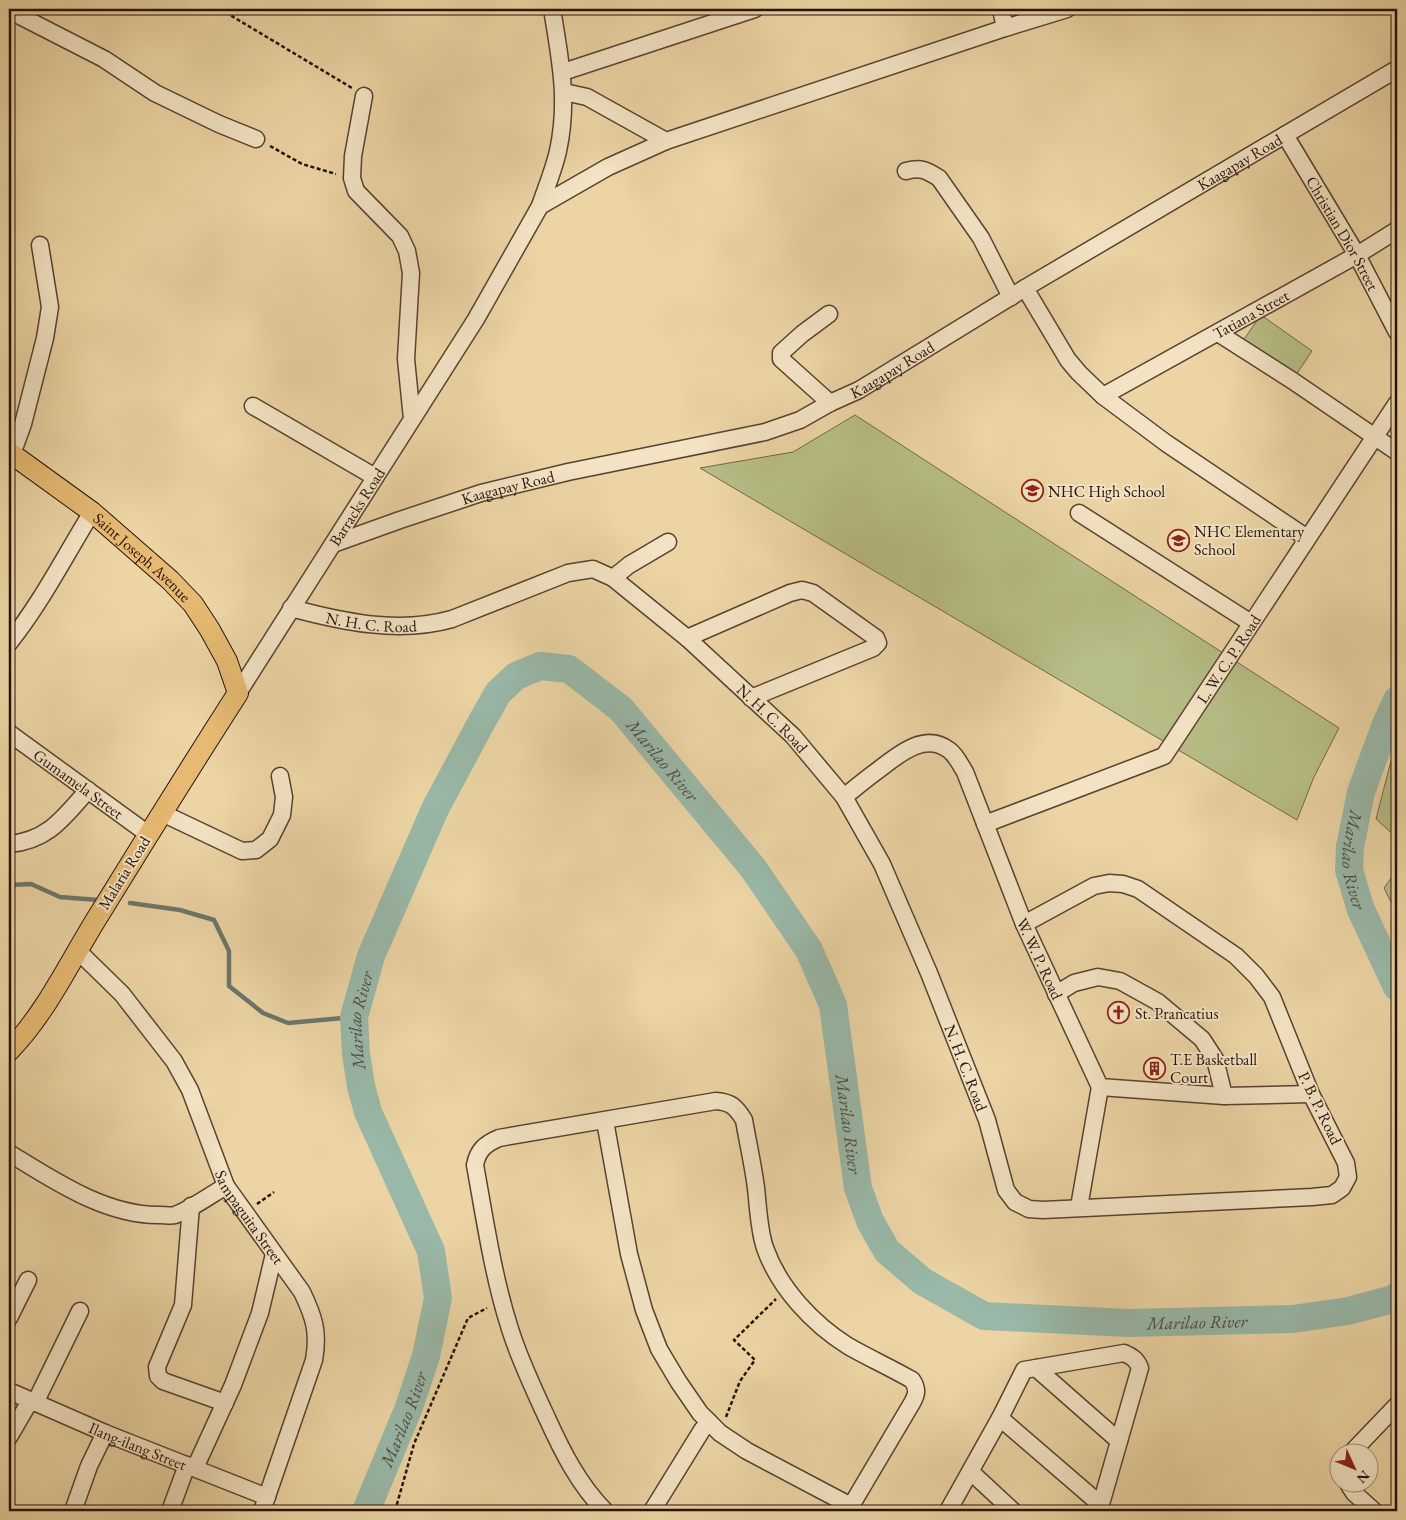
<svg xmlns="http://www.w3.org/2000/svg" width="1406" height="1520" font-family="'EB Garamond',serif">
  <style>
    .green { fill: #b7bd86; stroke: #6e6848 }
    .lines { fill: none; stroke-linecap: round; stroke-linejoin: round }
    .stream { stroke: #6b7669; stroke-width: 4.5 }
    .river { stroke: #99b8a8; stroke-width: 28 }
    .minor-casing { stroke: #584230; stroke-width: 19 }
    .major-casing { stroke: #26120a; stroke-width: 22 }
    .path { stroke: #26120a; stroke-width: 2.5; stroke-dasharray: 4 2.5; stroke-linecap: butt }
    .minor { stroke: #f3e3c4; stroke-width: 16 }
    .major { stroke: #e6ba72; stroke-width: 20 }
    .labels { text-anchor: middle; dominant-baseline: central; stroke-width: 4; stroke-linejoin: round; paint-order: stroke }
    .street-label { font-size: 16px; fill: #26120a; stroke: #f3e3c4 }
    .poi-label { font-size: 16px; fill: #26120a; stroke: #f3e3c4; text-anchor: start }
    .water-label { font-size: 18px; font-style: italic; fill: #4e4c41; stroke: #f3e3c4 }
  </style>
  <rect width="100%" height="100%" fill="#ecd4a4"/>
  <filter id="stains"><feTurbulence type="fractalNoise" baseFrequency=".004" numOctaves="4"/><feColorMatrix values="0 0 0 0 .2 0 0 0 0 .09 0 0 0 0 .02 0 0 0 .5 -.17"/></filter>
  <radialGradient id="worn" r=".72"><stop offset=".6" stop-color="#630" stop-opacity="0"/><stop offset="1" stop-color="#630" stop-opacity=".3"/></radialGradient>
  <path class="green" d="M1261,315L1312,351L1294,378L1242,342Z
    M855,415L1339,728L1314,777L1297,820L700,468L793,452Z
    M1391,761L1397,765V838L1376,819Z
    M1397,870V914L1384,888Z"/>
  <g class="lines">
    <path class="stream" d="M9,885L31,884L60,897L98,900
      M130,903L180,910L214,920L229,951V986L263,1013L288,1023L354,1017"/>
    <g class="river">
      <path id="s1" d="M1397,700L1386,724L1361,792L1350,847L1349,870L1361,910L1397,987"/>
      <path id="s2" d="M366,1511L409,1407L426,1356L438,1298L431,1251L368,1112L361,1086L356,1054L354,1017L371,956L435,809L481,723L498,693L516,676L540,666L569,669L621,709L753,868L809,950L833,1005L858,1188L870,1221L887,1251L922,1281L984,1316L1128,1323L1293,1319L1348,1311L1393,1299L1397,1296"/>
    </g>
    <defs>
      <g id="minor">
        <path d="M9,9L20,16L104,59L155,93L219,124L256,139"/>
        <path d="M552,9C560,58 569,101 558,151C554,169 546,188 540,206L608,167L666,141L1005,28L1067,9"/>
        <path d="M1001,9L1005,28"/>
        <path d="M563,72L755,9"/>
        <path d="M564,92L587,97L666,141"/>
        <path d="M364,96L353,156L352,178L356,191L400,236L407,251L411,273L406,359L412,419"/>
        <path id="s3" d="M1285,135L1357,255L1397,332"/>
        <path d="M906,171C921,167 926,170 939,178L981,238L1011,297"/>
        <path d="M1025,288L1068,360L1079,373L1103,396L1166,443L1307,538"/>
        <path d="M829,314L802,334L781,353V359L830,403"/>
        <path d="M1218,333L1293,381L1397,452"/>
        <path id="s4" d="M1103,396L1357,255L1397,230"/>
        <path d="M253,406L375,477"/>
        <path d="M12,454L23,424L45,338L50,307L40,245"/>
        <path d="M1079,513L1251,623"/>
        <path id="s5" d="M333,544L400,520L481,493L568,472L765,432L800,420L830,403L859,390L1025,288L1397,69"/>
        <path d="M613,578L629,565L668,542"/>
        <path id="s6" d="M291,608C343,622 399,634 452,619L568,573L593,569L613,578L687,638L793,736L844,797L882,864L929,973L987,1120L1006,1190L1015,1202L1029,1209L1043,1210L1312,1197L1332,1195L1342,1188L1348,1177L1346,1163L1311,1094L1272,997L1256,976L1236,956L1138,889L1123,884L1109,883L1094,886L1024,924"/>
        <path d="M687,638L790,593L802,590L813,593L876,638L878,643L873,648L751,698"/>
        <path d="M9,643C41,603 65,556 92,512"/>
        <path id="s7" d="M238,693L476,319L540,206"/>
        <path id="s8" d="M9,733L148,834"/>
        <path id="s9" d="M844,797C855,788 866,779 877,771C897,756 924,731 949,750C956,755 960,764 965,772L1024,924L1100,1087L1224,1096L1311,1094"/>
        <path d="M162,813L242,851L256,850L270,839L282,815L284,797L280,776"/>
        <path id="s10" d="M985,824L1164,756L1397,403"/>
        <path d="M9,844C48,841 64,817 88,790"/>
        <path id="s11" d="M77,950L122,994L174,1061L190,1090L226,1186L302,1292C314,1317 319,1332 314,1360L262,1511"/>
        <path d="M1056,994L1074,983L1098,977L1120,981L1158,1002L1202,1039L1215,1059L1224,1096"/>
        <path d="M605,1121L629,1254L644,1310L659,1349L678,1381L700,1413L720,1433L747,1451L851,1506"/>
        <path d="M9,1153C53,1180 106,1216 160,1215C165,1215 171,1216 175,1215C190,1210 212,1194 226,1186"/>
        <path d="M191,1206L183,1305L157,1367L158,1376L163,1381L225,1403"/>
        <path d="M1079,1207L1100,1087"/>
        <path d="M9,1318L28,1280"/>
        <path d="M1036,1368L1119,1441"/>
        <path id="s12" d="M9,1391L105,1433L267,1497"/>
        <path d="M35,1403L80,1311"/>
        <path d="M1000,1418L1101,1505"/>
        <path d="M9,1437L30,1401"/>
        <path d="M1352,1452L1397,1405"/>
        <path d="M195,1468L233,1385L260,1313L274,1254"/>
        <path d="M971,1472L1013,1511"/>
        <path d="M1347,1482L1354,1493L1374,1511"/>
        <path d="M73,1511L89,1466L105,1433"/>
        <path d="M170,1511L187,1465"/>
        <path d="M605,1511C579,1485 562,1451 547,1418C534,1390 519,1358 510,1329C493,1276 485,1220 475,1165C478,1150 485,1144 499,1138L716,1101C731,1102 736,1107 744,1120C748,1143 753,1165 756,1188C758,1206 759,1231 765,1248C779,1288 813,1324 848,1346C869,1358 891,1368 912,1380C918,1389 917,1394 912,1403L848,1511"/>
        <path d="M652,1511L702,1430L709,1422"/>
        <path d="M948,1511L1000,1418L1024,1370L1124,1353C1133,1357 1137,1360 1140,1368L1099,1511"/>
      </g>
      <g id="major">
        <path id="s13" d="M9,452L92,512L170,580L193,604L210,630L227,661L238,693C190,768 143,843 97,918C69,963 46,1013 9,1051"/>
      </g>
    </defs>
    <use href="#minor" class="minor-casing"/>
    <use href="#major" class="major-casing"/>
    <path class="path" d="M220,9L352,88
      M270,146L302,164L336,174
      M257,1204L274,1192
      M726,1417L740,1381L755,1360L734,1340L776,1299
      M395,1511L414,1444L468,1318L487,1308"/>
    <use href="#minor" class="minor"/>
    <use href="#major" class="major"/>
  </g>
  <defs>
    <symbol id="school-ring" viewBox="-11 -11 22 22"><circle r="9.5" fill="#f3e3c4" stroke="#8f2418" stroke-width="1.5"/><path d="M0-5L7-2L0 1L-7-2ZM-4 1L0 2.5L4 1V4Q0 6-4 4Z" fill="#8f2418"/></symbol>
    <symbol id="church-ring" viewBox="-11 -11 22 22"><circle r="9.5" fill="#f3e3c4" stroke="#8f2418" stroke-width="1.5"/><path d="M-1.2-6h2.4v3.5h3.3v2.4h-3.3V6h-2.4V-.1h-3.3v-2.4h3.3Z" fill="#8f2418"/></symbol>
    <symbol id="building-ring" viewBox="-11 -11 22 22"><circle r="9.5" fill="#f3e3c4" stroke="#8f2418" stroke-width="1.5"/><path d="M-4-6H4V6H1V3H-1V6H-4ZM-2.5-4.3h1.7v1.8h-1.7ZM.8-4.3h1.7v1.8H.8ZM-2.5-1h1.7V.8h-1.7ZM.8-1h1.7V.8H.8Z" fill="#8f2418"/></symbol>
  </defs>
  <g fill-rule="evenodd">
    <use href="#school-ring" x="1020" y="478" width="25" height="25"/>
    <use href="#school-ring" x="1166" y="528" width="25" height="25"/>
    <use href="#church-ring" x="1106" y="1000" width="25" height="25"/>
    <use href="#building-ring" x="1142" y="1056" width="25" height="25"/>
  </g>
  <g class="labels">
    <g class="street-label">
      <text stroke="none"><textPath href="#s5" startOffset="994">Kaagapay Road</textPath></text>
      <text stroke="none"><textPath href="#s3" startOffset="114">Christian Dior Street</textPath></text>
      <text stroke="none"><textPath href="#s4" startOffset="169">Tatiana Street</textPath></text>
      <text stroke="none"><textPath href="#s5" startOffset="589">Kaagapay Road</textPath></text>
      <text stroke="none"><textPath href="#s5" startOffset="184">Kaagapay Road</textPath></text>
      <text stroke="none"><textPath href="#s7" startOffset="221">Barracks Road</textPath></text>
      <text stroke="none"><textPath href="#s13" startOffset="170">Saint Joseph Avenue</textPath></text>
      <text stroke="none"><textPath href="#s6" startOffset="82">N. H. C. Road</textPath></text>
      <text stroke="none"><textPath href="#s10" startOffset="308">L. W. C. P. Road</textPath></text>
      <text stroke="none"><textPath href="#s6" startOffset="548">N. H. C. Road</textPath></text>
      <text stroke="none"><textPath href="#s8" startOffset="86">Gumamela Street</textPath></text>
      <text transform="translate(124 873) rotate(-58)">Malaria Road</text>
      <text stroke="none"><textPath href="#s9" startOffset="352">W. W. P. Road</textPath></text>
      <text stroke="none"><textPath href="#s6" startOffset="952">N. H. C. Road</textPath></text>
      <text transform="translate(1320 1108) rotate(64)">P. B. P. Road</text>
      <text stroke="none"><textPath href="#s11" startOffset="322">Sampaguita Street</textPath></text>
      <text stroke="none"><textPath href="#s12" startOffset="140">Ilang-ilang Street</textPath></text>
    </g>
    <g class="poi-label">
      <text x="1048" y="491">NHC High School</text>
      <text x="1194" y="531">NHC Elementary<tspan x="1194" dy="18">School</tspan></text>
      <text x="1135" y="1013">St. Prancatius</text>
      <text x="1170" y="1059">T.E Basketball<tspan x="1170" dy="18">Court</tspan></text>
    </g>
    <g class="water-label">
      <text stroke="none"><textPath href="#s2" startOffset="1089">Marilao River</textPath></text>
      <text stroke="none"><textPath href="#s1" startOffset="168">Marilao River</textPath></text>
      <text stroke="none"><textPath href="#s2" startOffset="519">Marilao River</textPath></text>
      <text stroke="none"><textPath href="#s2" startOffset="1509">Marilao River</textPath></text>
      <text stroke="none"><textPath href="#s2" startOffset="1974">Marilao River</textPath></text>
      <text stroke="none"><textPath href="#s2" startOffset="99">Marilao River</textPath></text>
    </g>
  </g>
  <rect width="1406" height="1520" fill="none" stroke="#ecd4a4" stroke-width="30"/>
  <rect x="10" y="10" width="1386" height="1500" fill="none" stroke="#26120a" stroke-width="2.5"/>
  <rect x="15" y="15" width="1376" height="1490" fill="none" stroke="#26120a"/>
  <g transform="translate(1354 1468) rotate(134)"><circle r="24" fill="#f3e3c4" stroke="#a18f7a"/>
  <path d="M0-4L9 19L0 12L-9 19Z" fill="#8f2418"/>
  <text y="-8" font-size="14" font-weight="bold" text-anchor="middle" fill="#26120a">N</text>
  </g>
  <rect width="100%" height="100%" filter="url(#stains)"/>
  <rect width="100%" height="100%" fill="url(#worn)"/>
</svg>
